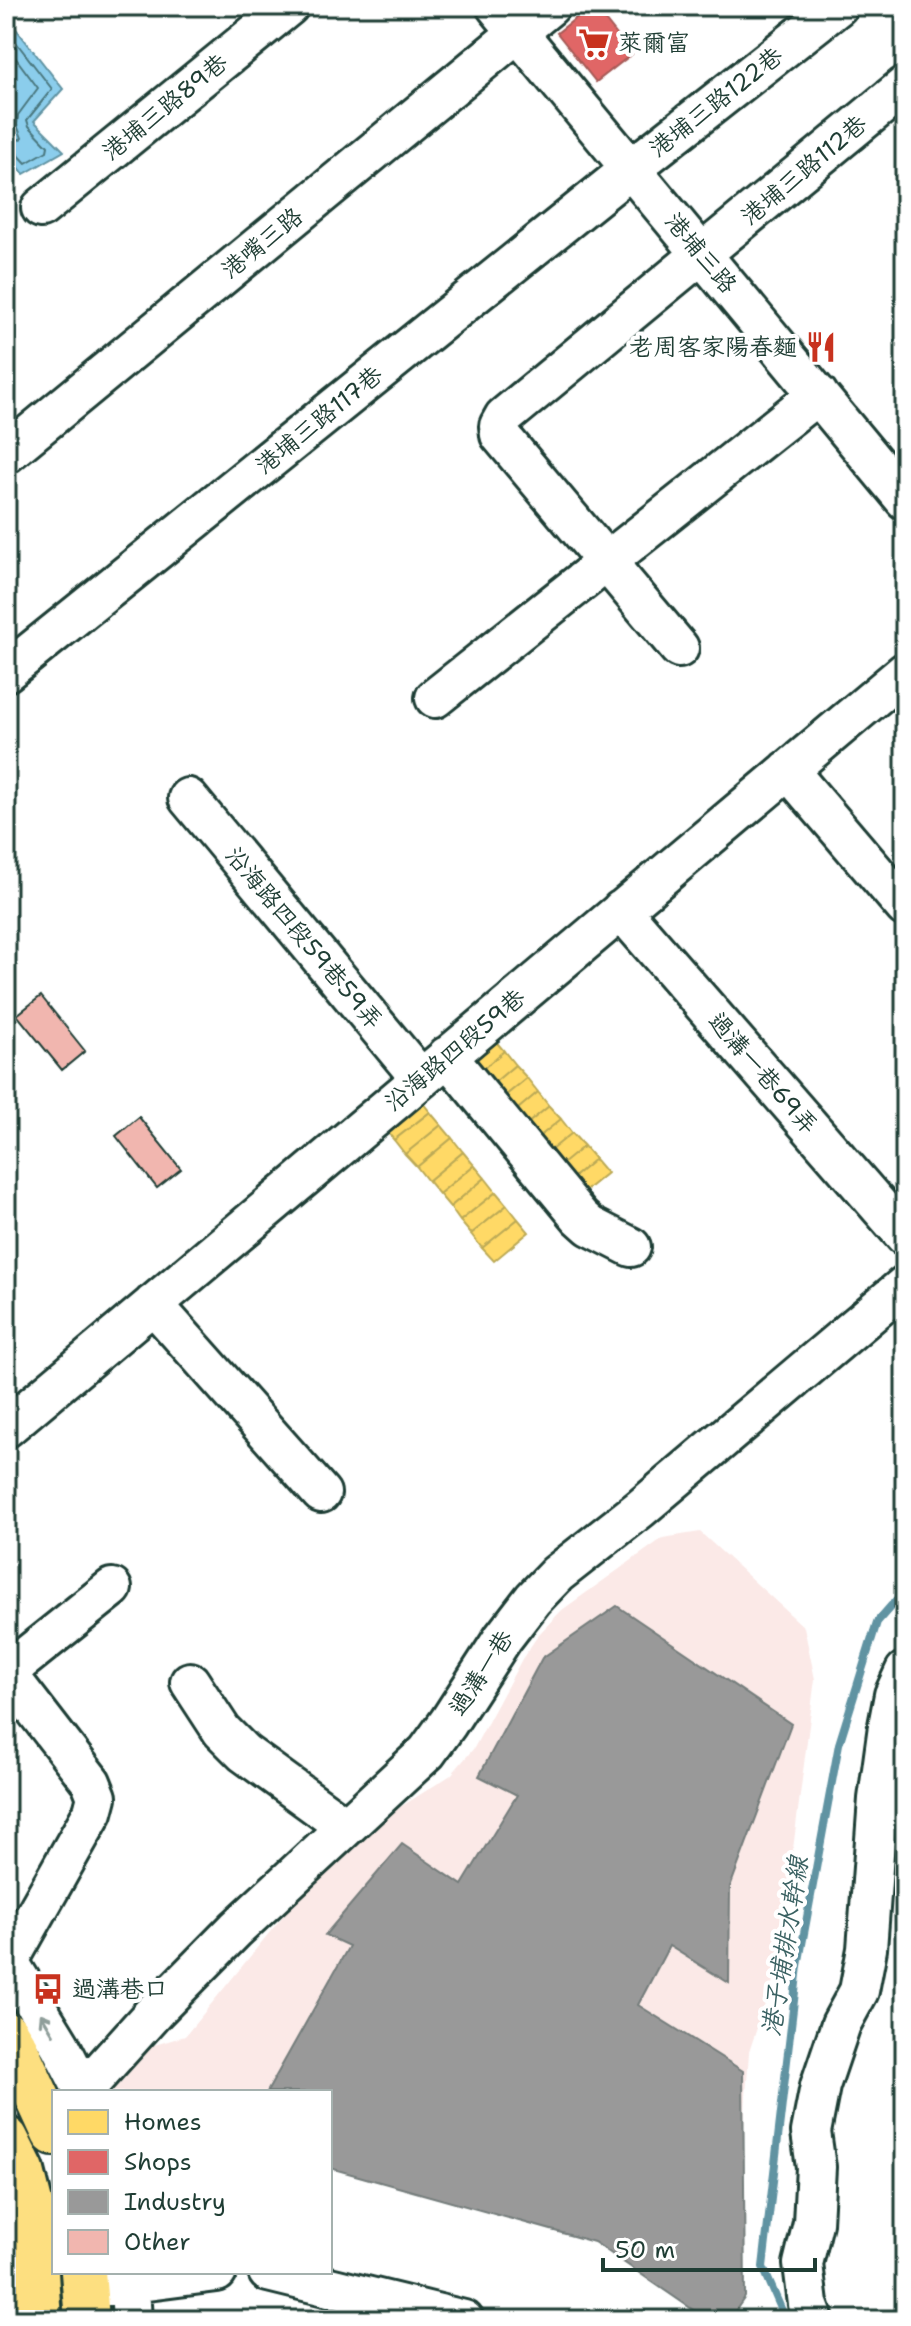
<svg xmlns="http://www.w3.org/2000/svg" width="911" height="2326" font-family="'Shantell Sans','LXGW WenKai TC',sans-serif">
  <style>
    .built { fill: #fbe9e7 }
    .water { fill: #8bcdec; stroke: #6093a2; stroke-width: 2 }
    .homes { fill: #ffd966; stroke: #bcaa57; stroke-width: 2 }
    .shops { fill: #e06666; stroke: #a65a57; stroke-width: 2 }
    .industry { fill: #999; stroke: #747d7b; stroke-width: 2 }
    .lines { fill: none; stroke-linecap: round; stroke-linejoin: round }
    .shore { stroke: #4a777e; stroke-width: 2 }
    .stream { stroke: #6093a2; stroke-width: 8 }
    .building { fill: #f1b6af; stroke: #1f3d34; stroke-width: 2 }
    .minor-casing { stroke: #1f3d34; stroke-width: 44 }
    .major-casing { stroke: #1f3d34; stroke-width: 50 }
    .minor { stroke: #fff; stroke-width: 38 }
    .major { stroke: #fddf80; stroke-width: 44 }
    .oneway { stroke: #8f9e9a }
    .labels { text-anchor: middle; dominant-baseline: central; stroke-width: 8; stroke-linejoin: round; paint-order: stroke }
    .poi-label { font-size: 24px; fill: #1f3d34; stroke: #fff; text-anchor: start }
    .street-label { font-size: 24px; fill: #1f3d34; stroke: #fff }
    .water-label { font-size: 26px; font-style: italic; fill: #3a6162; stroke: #fff }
  </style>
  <rect width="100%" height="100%" fill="#fff"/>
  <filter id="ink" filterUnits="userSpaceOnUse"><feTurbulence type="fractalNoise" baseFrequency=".0125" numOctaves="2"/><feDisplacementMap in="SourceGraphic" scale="16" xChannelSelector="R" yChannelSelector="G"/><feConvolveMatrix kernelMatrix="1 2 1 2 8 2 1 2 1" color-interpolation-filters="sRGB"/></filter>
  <g filter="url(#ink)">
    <path class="built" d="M700,1532L804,1627L815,1679L778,1965L749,2052L731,2318L625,2252L330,2159V2092H106L124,2054L185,2036L342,1844L451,1775L474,1748L522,1659L539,1634L562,1610L663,1538Z"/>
    <path class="water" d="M6,16L63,89L34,121L64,151L24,174L6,152Z"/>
    <path class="homes" d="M492,1037L504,1051L472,1078L460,1064Z
      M504,1051L515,1065L483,1092L472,1078Z
      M515,1065L527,1078L494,1105L483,1092Z
      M527,1078L538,1092L506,1119L494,1105Z
      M538,1092L549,1106L517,1132L506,1119Z
      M419,1098L430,1112L394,1140L383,1127Z
      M549,1106L561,1119L528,1146L517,1132Z
      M430,1112L441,1125L405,1154L394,1140Z
      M561,1119L572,1133L540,1159L528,1146Z
      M441,1125L452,1138L417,1167L405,1154Z
      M572,1133L584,1146L551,1173L540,1159Z
      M452,1138L463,1152L428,1181L417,1167Z
      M584,1146L595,1159L563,1186L551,1173Z
      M463,1152L474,1165L439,1194L428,1181Z
      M595,1159L607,1173L574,1200L563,1186Z
      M474,1165L485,1178L450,1207L439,1194Z
      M485,1178L496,1192L460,1221L450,1207Z
      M496,1192L507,1205L471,1234L460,1221Z
      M507,1205L518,1219L482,1248L471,1234Z
      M518,1219L529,1232L494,1261L482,1248Z"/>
    <path class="shops" d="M591,6H594L632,54L596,82L557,33Z"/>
    <path class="industry" d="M617,1606L791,1724L730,1887L729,1983L669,1946L638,2005L743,2071L745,2297L729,2320H708L594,2242L330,2168V2092H267L349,1946L325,1935L402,1844L462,1885L517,1795L479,1776L542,1658Z"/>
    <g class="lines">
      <path class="shore" d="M6,29L52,89L27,120L29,126L48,146L47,151L26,163L14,150L6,148
        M6,45L38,88L18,115L17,125L22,138L18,140L6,138"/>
      <path class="stream" d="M786,2320L763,2267L798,1966L839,1744L877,1622L905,1590"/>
    </g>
    <path class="building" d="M41,996L85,1051L62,1070L17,1015Z
      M139,1117L181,1169L157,1188L116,1136Z"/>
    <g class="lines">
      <defs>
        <path id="minor" d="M496,6L905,500
          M41,208L289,6
          M6,454L550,6
          M679,648L500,435L499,426L504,417L905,86
          M6,672L632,168L838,6
          M435,698L818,394
          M788,770L905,907
          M188,798L421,1079
          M621,910L905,1236
          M447,1056L580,1217L590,1226L631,1247
          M153,1304L321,1493
          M6,1428L905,672
          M6,1672L91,1782L97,1797L93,1812L9,1961
          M7,1672L112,1588
          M190,1682L222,1731L244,1753L346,1827
          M6,1957L60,2045L84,2092
          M82,2092L156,2010L236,1929L427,1752L448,1723L503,1638L533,1599L557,1574L640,1509L905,1285
          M129,2272L132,2320
          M268,2272L464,2320
          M85,2289L217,2272
          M814,2320L808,2304L803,2264L813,2223L816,2167L811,2132L820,2086L841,2024L859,1991L867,1949L878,1799L888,1726L894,1695L905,1671"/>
        <path id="major" d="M6,2034L16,2050L54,2133
          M6,2139L22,2171L32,2211L39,2320
          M83,2272L87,2320"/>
      </defs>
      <use href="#minor" class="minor-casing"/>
      <use href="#major" class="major-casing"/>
      <use href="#minor" class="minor"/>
      <use href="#major" class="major"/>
    </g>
    <defs><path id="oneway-shaft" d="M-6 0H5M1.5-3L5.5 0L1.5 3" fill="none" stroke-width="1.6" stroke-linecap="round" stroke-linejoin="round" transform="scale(2)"/></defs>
    <use class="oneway" href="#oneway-shaft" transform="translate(47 2024) rotate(-121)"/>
  </g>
  <defs>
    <symbol id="supermarket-bare" viewBox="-9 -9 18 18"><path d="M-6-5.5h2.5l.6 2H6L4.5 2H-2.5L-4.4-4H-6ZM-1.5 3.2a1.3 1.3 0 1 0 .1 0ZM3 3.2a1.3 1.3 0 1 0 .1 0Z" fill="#c8321e" stroke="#fff" stroke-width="2.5" paint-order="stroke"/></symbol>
    <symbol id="restaurant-bare" viewBox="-9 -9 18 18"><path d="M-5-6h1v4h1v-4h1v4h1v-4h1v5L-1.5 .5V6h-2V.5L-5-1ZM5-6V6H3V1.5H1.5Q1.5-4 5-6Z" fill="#c8321e" stroke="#fff" stroke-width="2.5" paint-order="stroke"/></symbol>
    <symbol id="bus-bare" viewBox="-9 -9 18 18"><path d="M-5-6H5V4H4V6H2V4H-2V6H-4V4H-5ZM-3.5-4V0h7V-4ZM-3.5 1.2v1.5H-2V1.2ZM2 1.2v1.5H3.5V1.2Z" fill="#c8321e" stroke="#fff" stroke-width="2.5" paint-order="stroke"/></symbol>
  </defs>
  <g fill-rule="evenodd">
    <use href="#supermarket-bare" x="572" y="21" width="44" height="44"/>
    <use href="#restaurant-bare" x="799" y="325" width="44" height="44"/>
    <use href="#bus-bare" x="26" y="1967" width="44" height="44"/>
  </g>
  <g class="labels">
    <g class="poi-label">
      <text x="618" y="43">萊爾富</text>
      <text x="797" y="347" text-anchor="end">老周客家陽春麵</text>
      <text x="72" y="1989">過溝巷口</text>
    </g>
    <g class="street-label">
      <text transform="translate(716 102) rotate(-38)">港埔三路122巷</text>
      <text transform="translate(165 107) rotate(-39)">港埔三路89巷</text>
      <text transform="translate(804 170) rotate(-40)">港埔三路112巷</text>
      <text transform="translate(262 243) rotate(-39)">港嘴三路</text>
      <text transform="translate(701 253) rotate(50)">港埔三路</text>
      <text transform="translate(319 420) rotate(-39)">港埔三路117巷</text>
      <text transform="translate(304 938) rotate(50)">沿海路四段59巷59弄</text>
      <text transform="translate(455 1050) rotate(-40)">沿海路四段59巷</text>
      <text transform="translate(763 1073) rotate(49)">過溝一巷69弄</text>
      <text transform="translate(481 1673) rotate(-57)">過溝一巷</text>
    </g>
    <g class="water-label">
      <text transform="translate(784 1946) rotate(-81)">港子埔排水幹線</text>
    </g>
  </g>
  <rect width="911" height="2326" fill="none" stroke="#fff" stroke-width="32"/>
  <rect x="16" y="16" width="879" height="2294" fill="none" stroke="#1f3d34" stroke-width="3" filter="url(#ink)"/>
  <rect x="52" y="2090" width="280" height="184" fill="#ffffff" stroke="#a5b1ae" stroke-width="2"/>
  <rect x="68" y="2110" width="40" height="24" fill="#ffd966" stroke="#a5b1ae" stroke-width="2"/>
  <text x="124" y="2130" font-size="24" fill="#1f3d34">Homes</text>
  <rect x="68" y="2150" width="40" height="24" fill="#e06666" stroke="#a5b1ae" stroke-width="2"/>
  <text x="124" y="2170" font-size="24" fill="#1f3d34">Shops</text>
  <rect x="68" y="2190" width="40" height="24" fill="#999999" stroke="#a5b1ae" stroke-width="2"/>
  <text x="124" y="2210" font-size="24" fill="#1f3d34">Industry</text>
  <rect x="68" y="2230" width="40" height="24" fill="#f1b6af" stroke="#a5b1ae" stroke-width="2"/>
  <text x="124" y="2250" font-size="24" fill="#1f3d34">Other</text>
  <path d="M603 2258v12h212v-12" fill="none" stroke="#1f3d34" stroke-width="4"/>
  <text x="615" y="2258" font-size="24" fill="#1f3d34" stroke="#ffffff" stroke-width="6" paint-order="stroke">50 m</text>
</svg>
